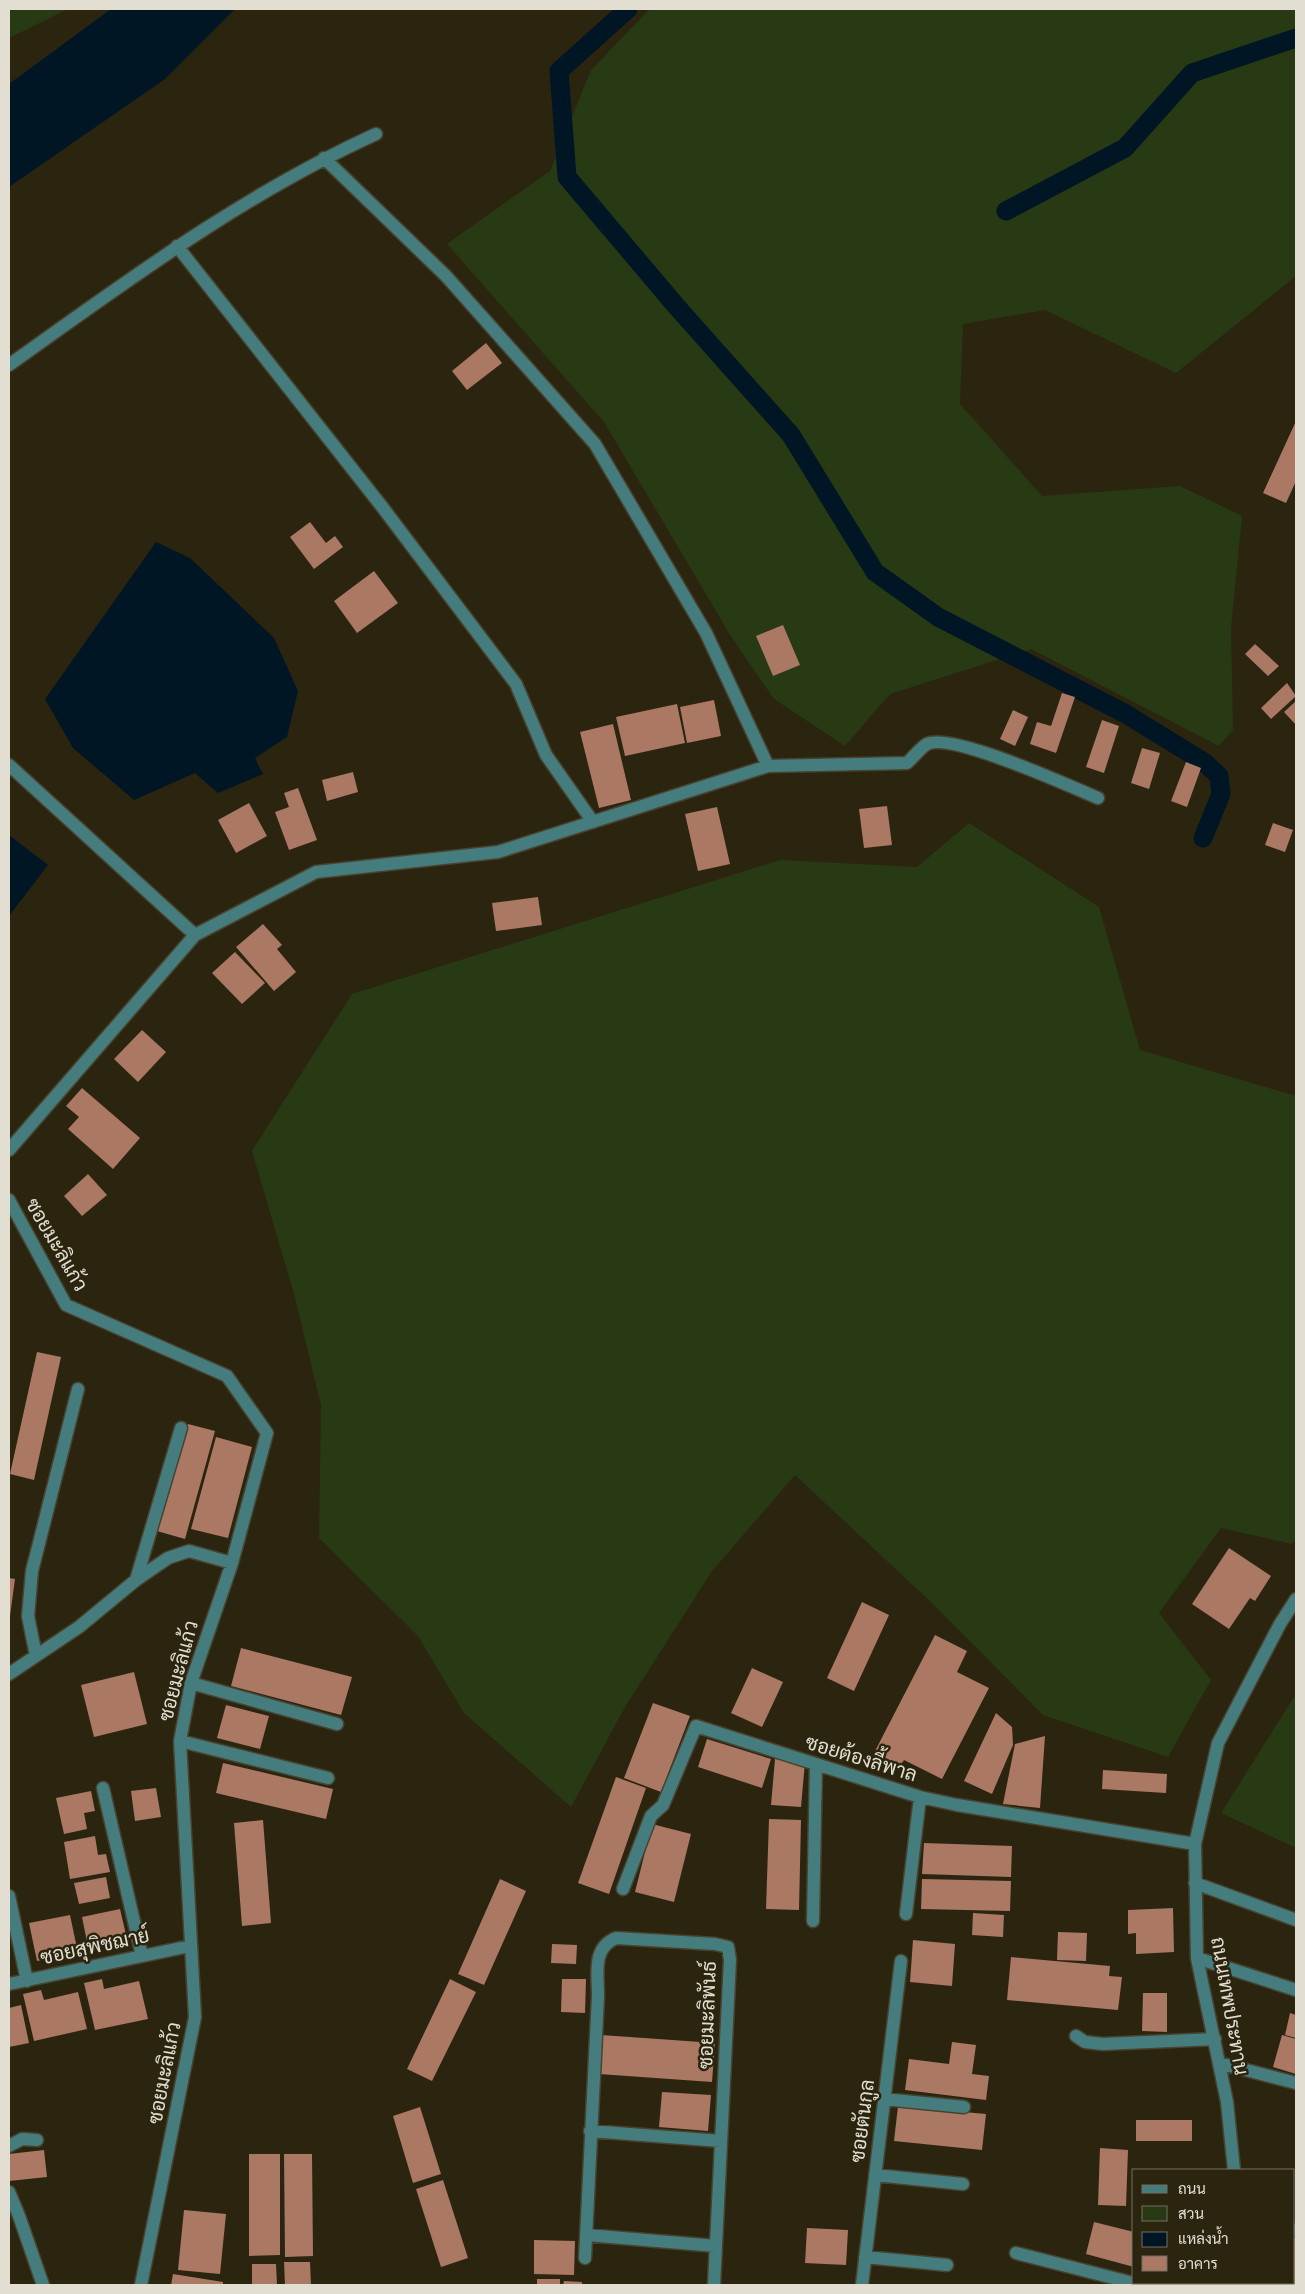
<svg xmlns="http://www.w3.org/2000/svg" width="1305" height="2294" font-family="Spectral,Sarabun,serif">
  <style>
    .green { fill: #273a14 }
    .water { fill: #001625 }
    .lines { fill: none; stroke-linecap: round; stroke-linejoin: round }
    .canal { stroke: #001625; stroke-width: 19 }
    .building { fill: #ab7864 }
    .minor-casing { stroke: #48432f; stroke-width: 15 }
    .minor { stroke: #457d7f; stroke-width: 12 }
    .labels { text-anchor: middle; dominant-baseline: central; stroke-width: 5; stroke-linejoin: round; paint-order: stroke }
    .street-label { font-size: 20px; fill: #e2dfd2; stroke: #2b2510 }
  </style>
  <rect width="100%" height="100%" fill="#2b2510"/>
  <path class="green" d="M9,9H68L9,38Z
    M650,9H1296V276L1176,373L1045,310L963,324L960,404L1042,496L1180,486L1242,516L1231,628L1233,730L1219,746L1031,649L890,694L845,746L774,699L732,638L604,422L447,244L550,171L591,70Z
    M969,823L1099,907L1140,1050L1296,1096V1540L1292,1544L1221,1528L1159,1613L1211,1680L1168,1757L1043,1715L932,1603L795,1475L712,1571L625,1707L571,1807L464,1713L418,1636L319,1538L321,1405L294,1294L252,1151L352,994L780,860L917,867Z
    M1296,1694V1848L1221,1813Z"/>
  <path class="water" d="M111,9H235L165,79L9,187V84Z
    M156,542L190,558L274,638L298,691L287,737L255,758L263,774L218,793L195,773L134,800L73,748L45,699Z
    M9,835L48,865L9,916Z"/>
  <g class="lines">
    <path class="canal" d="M628,9L559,71L567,177L677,307L791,435L875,572L938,617L1126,714L1204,762L1219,776L1221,794L1203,838
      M1006,211L1125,148L1192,73L1296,38"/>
  </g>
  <path class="building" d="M486,343L502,363L467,390L452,371Z
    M1296,421V481L1286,503L1263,493Z
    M310,522L326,543L335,536L343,547L314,569L290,537Z
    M374,571L398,603L357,633L334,601Z
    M783,625L800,665L773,676L756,636Z
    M1255,644L1279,666L1268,676L1245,654Z
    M1287,683L1296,696L1271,719L1261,708Z
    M1062,693L1075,697L1056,753L1030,744L1037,722L1051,726Z
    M714,700L721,736L687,743L680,707Z
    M1296,701V725L1284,712Z
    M677,704L685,743L625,756L616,717Z
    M1013,710L1028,717L1015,746L1000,739Z
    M1102,720L1119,726L1104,773L1086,767Z
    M613,724L631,800L599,808L580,732Z
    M1142,748L1160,753L1149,789L1131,783Z
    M1186,762L1201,768L1187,807L1171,801Z
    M353,772L358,792L327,801L322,780Z
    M298,788L317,840L289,850L275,812L289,807L284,793Z
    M249,803L267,836L236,853L218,820Z
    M887,806L892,845L864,848L859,809Z
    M717,807L730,864L698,871L685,814Z
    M1273,823L1293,830L1285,852L1265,845Z
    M538,897L542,925L496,931L492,903Z
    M263,924L282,945L277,949L296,972L274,991L236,947Z
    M235,952L265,983L242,1004L212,973Z
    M142,1030L166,1052L138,1082L114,1059Z
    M82,1088L140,1138L113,1169L68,1129L79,1117L66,1106Z
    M88,1174L107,1195L82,1216L64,1196Z
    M37,1352L61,1357L34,1480L10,1474Z
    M188,1424L215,1431L185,1539L157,1531Z
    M216,1437L252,1447L228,1538L191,1529Z
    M1229,1548L1271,1576L1255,1601L1250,1598L1229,1629L1192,1604Z
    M9,1578L15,1579L10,1616H9Z
    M862,1602L889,1615L854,1691L827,1678Z
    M935,1635L967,1651L957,1672L989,1688L942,1779L904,1760L900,1766L874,1753Z
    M241,1648L352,1677L341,1715L231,1686Z
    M752,1668L783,1682L762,1727L731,1713Z
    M134,1672L147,1724L94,1737L81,1685Z
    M653,1703L690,1716L661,1792L624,1778Z
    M226,1705L269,1716L260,1749L217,1738Z
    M996,1713L1012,1727L1013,1745L992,1794L964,1781Z
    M1045,1736L1040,1808L1003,1804L1015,1744Z
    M707,1739L771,1759L762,1788L698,1767Z
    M775,1759L805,1762L801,1807L771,1805Z
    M223,1763L333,1789L326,1819L216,1793Z
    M1103,1770L1167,1774L1166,1793L1102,1789Z
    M616,1777L646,1788L609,1894L578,1883Z
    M156,1788L161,1817L135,1821L131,1791Z
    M91,1791L95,1811L84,1813L87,1829L64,1834L56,1798Z
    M769,1819L801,1820L799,1910L766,1909Z
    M263,1820L271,1923L242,1926L234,1823Z
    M652,1824L691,1834L674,1902L635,1892Z
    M95,1836L98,1855L106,1854L110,1872L70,1879L64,1842Z
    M924,1843L1012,1846L1011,1877L922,1874Z
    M106,1877L110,1898L79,1904L74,1883Z
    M500,1879L526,1891L484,1985L458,1974Z
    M922,1879L1011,1881L1010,1911L921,1909Z
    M1173,1908L1174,1952L1136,1954V1933L1128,1934V1910Z
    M120,1909L127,1939L88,1947L82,1917Z
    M973,1913L1004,1915L1003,1937L972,1935Z
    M70,1915L78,1953L37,1961L29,1923Z
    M1058,1932L1087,1933L1086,1961L1057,1960Z
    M913,1940L955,1944L952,1986L910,1982Z
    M552,1944L577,1945L576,1964L551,1963Z
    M1011,1957L1110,1966L1109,1976L1122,1977L1118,2010L1007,2000Z
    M102,1979L104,1989L139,1981L148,2019L95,2030L84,1983Z
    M450,1979L476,1992L432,2081L407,2069Z
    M562,1979H586L585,2013L561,2012Z
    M41,1990L44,2000L78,1992L87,2029L34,2041L23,1994Z
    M1143,1993H1167V2032L1142,2031Z
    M21,2005L29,2043L9,2047V2008Z
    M1290,2013L1296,2015V2038L1285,2035Z
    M601,2035L715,2043L712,2082L599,2074Z
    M1282,2035L1296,2039V2074L1273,2067Z
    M952,2042L976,2045L972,2074L989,2076L986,2100L905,2090L909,2059L949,2064Z
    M662,2092L711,2095L708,2131L659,2127Z
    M898,2106L986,2114L982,2150L894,2141Z
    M420,2107L441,2174L413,2183L393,2116Z
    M1136,2120H1192V2141H1136Z
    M1100,2148L1128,2150L1126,2206L1098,2205Z
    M44,2150L47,2177L9,2181V2154Z
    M249,2154H280V2255L249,2256Z
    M284,2154H312L313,2256L285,2257Z
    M443,2180L468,2258L441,2267L416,2189Z
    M184,2210L226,2214L220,2274L178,2270Z
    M1094,2222L1134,2232V2267L1086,2254Z
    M807,2228L848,2230L846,2265L805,2263Z
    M1294,2236L1296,2237V2285L1277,2284L1294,2283Z
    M534,2240L575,2241L574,2275L534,2274Z
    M284,2262H310L311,2285H285Z
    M252,2264H276L277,2285H252Z
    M173,2274L223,2282V2285H171Z
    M537,2279H560V2285H537Z
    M564,2281L582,2282V2285H563Z"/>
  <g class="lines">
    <defs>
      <path id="minor" d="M324,158L446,276L595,444L706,633L768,766
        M177,246L383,508L516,684L546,755L593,822
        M9,365C127,281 244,194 376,134
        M9,765L195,935
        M9,1150L195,935L316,872L498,852L768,766L907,763C913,758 920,748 927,744C952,732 1069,786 1098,798
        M9,1200L66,1305L227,1376L267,1433L232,1563L191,1683L180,1741L195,2017L141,2285
        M136,1580L181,1428
        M36,1656L28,1616L32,1571L78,1389
        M9,1674L79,1627L136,1580L168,1558L189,1551L232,1563
        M191,1683L337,1724
        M180,1741L328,1778
        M103,1788L142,1956
        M1195,1883L1296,1920
        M623,1889L651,1816L663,1805L696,1726L920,1797L957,1805L1195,1844
        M9,1896L27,1981
        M906,1914L920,1797
        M813,1921L816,1764
        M1197,1958L1296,1990
        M9,1984L190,1946
        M1076,2036L1085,2042L1103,2044L1215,2039
        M1219,2063L1296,2083
        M884,2099L964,2107
        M590,2131L721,2141
        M9,2146L22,2139L37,2140
        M1234,2170L1227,2102L1197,1958L1195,1844L1218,1743L1280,1624L1296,1599
        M875,2175L963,2184
        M9,2192L19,2216L43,2285
        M1294,2230H1296
        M587,2235L716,2246
        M1016,2253L1141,2285
        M865,2257L947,2265
        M585,2258L598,1996C598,1973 592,1948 616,1938L715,1944L728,1947L730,1960L714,2285
        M862,2285L901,1961
        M1223,2285L1224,2283"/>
    </defs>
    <use href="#minor" class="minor-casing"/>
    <use href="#minor" class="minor"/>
  </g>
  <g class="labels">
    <g class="street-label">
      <text transform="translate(56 1245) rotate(60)">ซอยมะลิแก้ว</text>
      <text transform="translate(179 1671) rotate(-75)">ซอยมะลิแก้ว</text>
      <text transform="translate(861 1759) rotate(17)">ซอยต้องลี้พาล</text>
      <text transform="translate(95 1947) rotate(-12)">ซอยสุพิชฌาย์</text>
      <text transform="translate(1229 2006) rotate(80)">ถนนเทพประทาน</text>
      <text transform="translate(708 2015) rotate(-88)">ซอยมะลิพันธ์</text>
      <text transform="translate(165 2073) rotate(-79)">ซอยมะลิแก้ว</text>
      <text transform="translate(863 2121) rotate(-83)">ซอยตันกูล</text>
    </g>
  </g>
  <rect width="1305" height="2294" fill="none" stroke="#e2dfd2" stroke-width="20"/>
  <rect x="1132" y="2169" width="162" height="115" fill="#2b2510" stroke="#746f5e"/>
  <rect x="1142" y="2185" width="25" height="8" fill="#457d7f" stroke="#746f5e"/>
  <text x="1178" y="2194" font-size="15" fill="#e2dfd2">ถนน</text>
  <rect x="1142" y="2206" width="25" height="15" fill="#273a14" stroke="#746f5e"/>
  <text x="1178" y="2219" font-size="15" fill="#e2dfd2">สวน</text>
  <rect x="1142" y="2232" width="25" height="15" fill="#001625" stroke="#746f5e"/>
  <text x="1178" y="2244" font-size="15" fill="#e2dfd2">แหล่งน้ำ</text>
  <rect x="1142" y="2256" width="25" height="15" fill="#ab7864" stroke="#746f5e"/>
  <text x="1178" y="2269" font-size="15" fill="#e2dfd2">อาคาร</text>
</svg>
